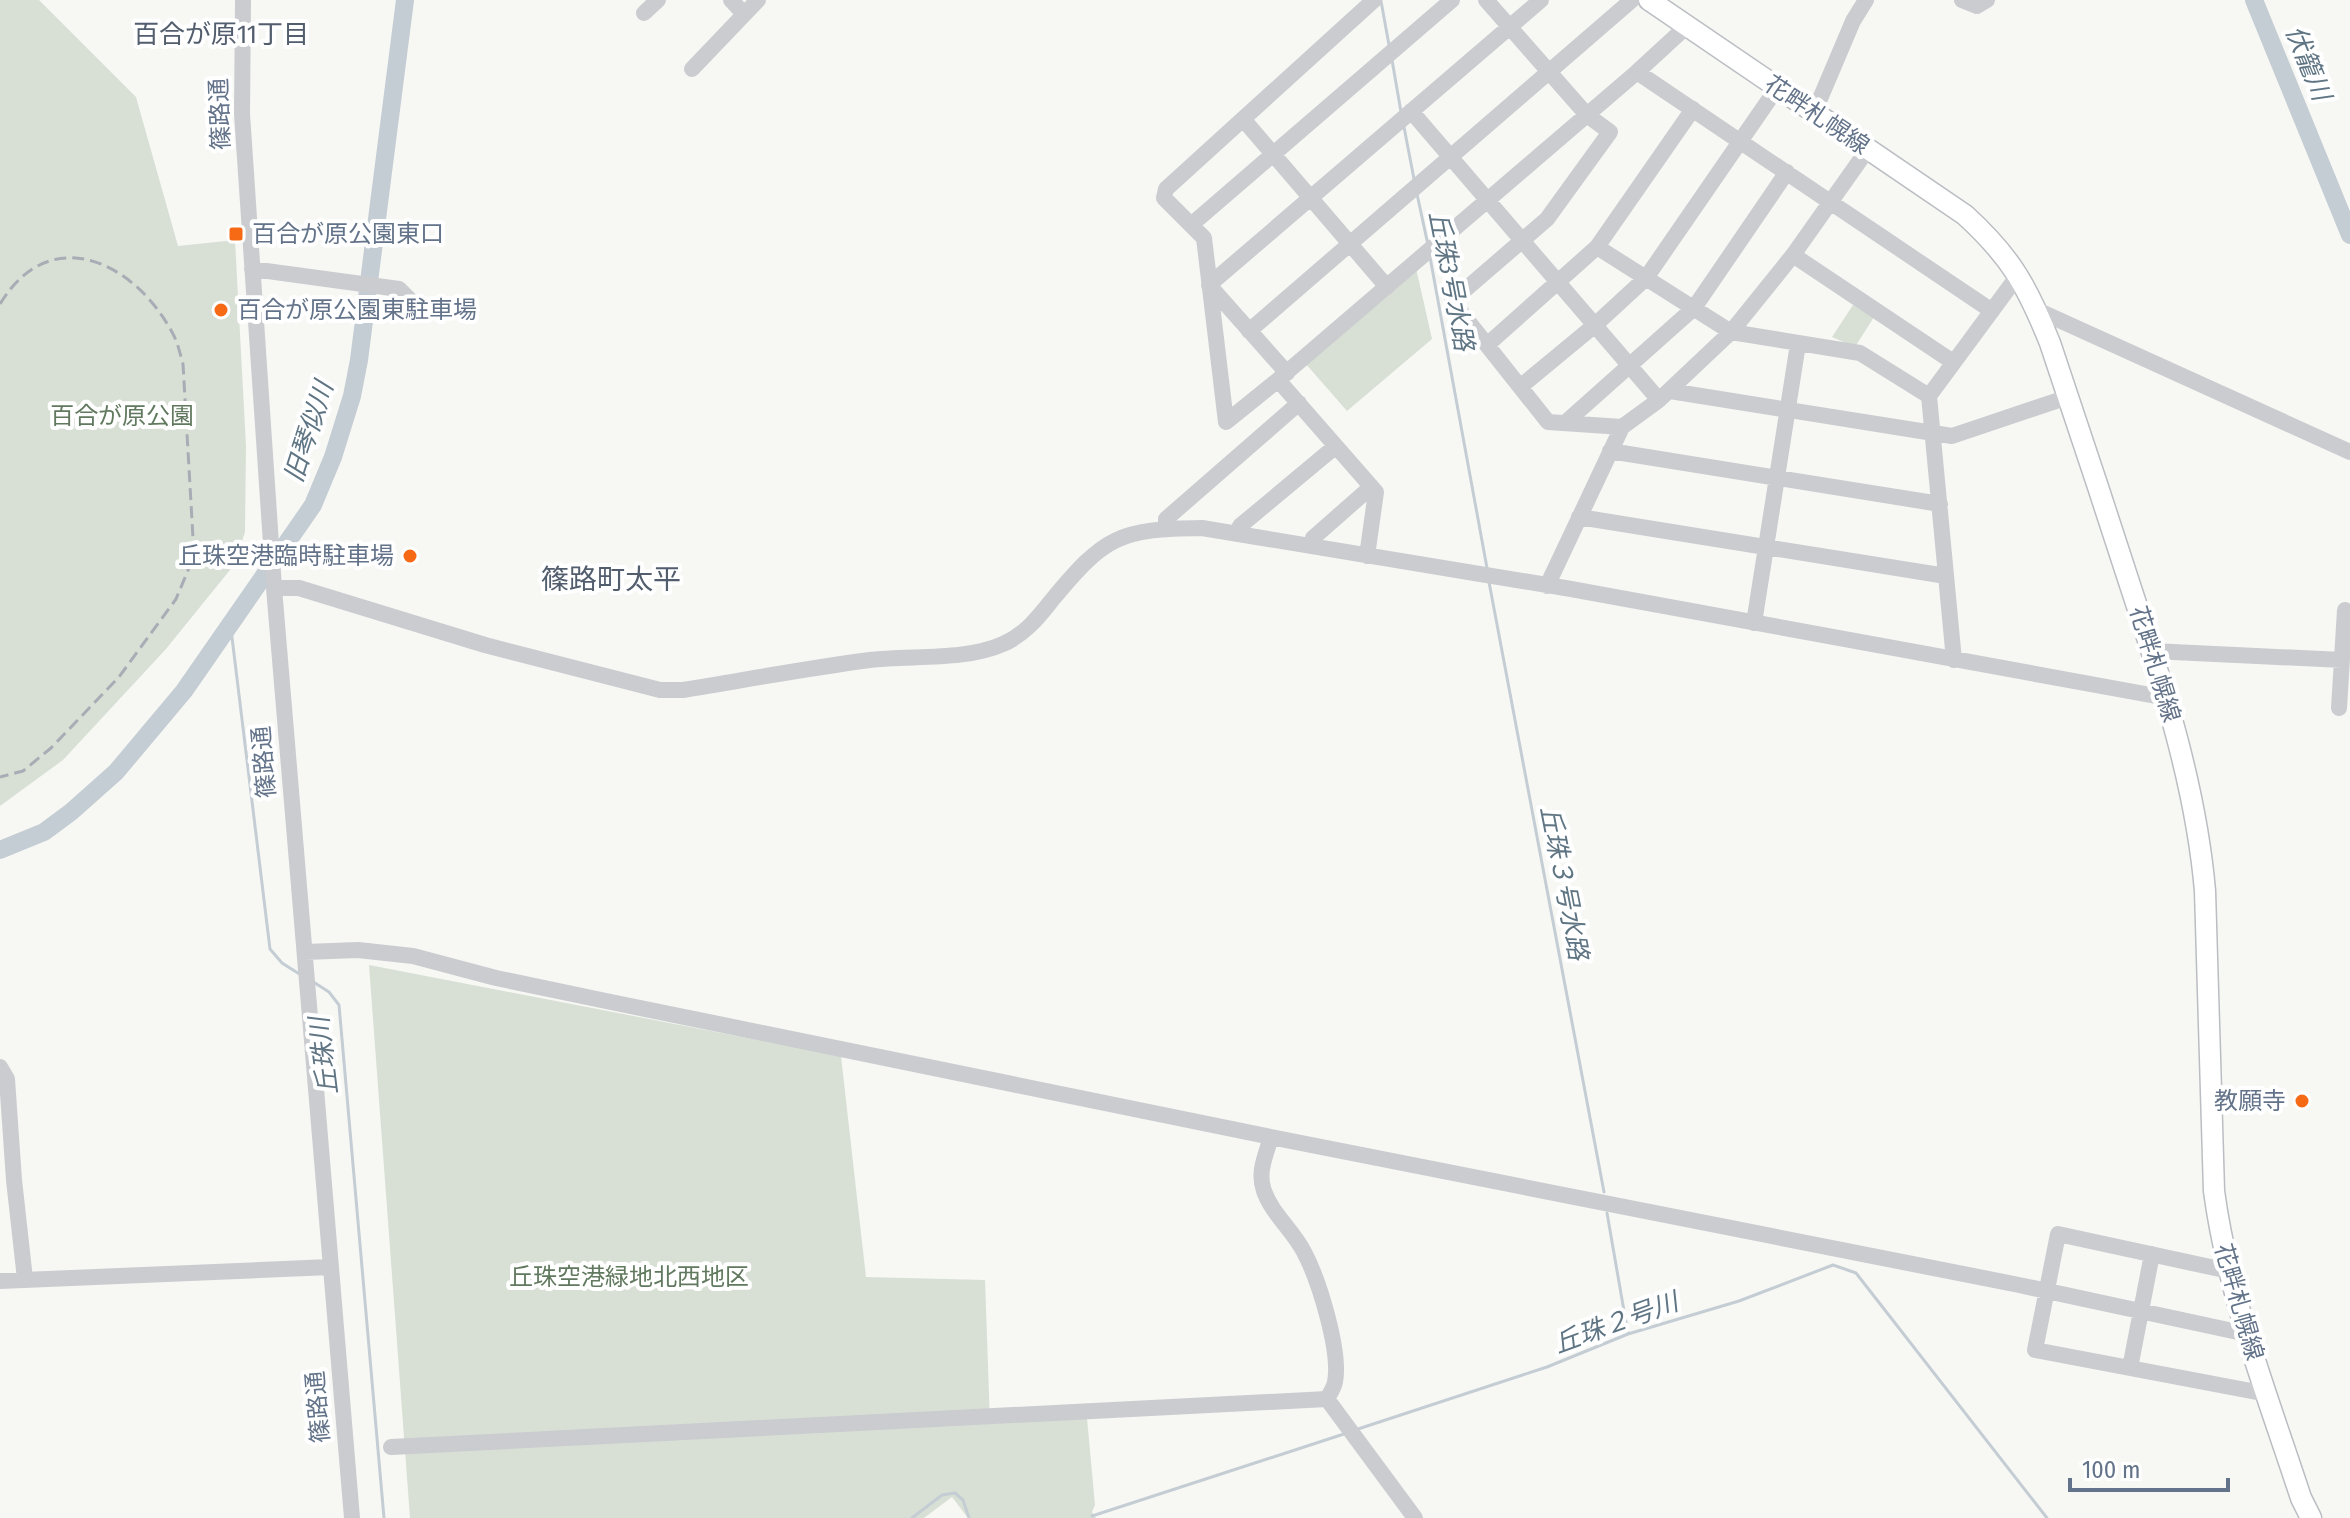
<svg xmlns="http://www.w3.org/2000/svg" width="2350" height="1518" font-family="'Fira Sans Condensed','Noto Sans JP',sans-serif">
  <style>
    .green { fill: #d8e0d5 }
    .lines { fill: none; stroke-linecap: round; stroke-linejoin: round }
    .stream { stroke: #c5cdd4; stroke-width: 3 }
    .river { stroke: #c5cdd4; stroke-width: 18 }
    .major-casing { stroke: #babdc2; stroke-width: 23 }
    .minor { stroke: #caccd0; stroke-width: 16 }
    .major { stroke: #fff; stroke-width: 20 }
    .rail { stroke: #a8adb5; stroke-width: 3; stroke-dasharray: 12 6; stroke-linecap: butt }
    .poi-dot { fill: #f66a16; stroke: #fff; stroke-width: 3 }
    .labels { text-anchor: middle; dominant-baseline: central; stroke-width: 8; stroke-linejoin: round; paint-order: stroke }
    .street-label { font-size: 24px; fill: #637389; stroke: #fff }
    .poi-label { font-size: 24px; fill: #637389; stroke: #fff; text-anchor: start }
    .park-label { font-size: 24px; fill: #617a5f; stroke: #fff }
    .neighbourhood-label { font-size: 26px; fill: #525d6d; stroke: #fff }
    .water-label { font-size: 26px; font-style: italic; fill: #5f7584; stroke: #fff }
    .quarter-label { font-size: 28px; fill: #525d6d; stroke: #fff }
  </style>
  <rect width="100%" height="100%" fill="#f7f8f4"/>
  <path class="green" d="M0,0H39L136,97L178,246L235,240L246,446L245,532L234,565L166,649L63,760L0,806Z
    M1416,268L1432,339L1347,411L1305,363Z
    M1853,305L1874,317L1855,347L1832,337Z
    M369,965L841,1056L866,1277L985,1280L990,1423L1087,1418L1095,1505L1092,1512L1096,1518H968L952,1497L924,1518H410Z"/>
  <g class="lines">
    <path class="stream" d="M1381,1L1389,45
      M1392,60L1401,112
      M1404,127L1414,179
      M1417,194L1428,245
      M1430,257L1487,568
      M1489,582L1604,1192
      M230,621L270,949L282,963L301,975
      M315,983L329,992L339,1005L384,1518
      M1607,1213L1628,1334
      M1358,1429L1547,1367L1628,1334L1739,1301L1833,1265L1856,1273L2047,1518
      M1092,1516L1347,1433
      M912,1518L942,1495L955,1493L963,1500L969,1518"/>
    <path class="river" d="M2254,0L2350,235
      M0,850L44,832L71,812L116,772L184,691L313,505L333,457L352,396L359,360L405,0"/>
    <defs>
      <path id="major" d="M1649,0L1965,215C2011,257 2027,286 2050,343C2077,424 2104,504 2130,585C2163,685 2196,786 2205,891L2214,1191C2228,1296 2268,1397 2301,1498L2311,1518"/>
    </defs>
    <use href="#major" class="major-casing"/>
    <path class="minor" d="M243,0L242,114L274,588L352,1518
      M731,0L744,14
      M1486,0L1587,115L1610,132L1547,219L1452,301L1548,422L1622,427
      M1962,0L1977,6L1987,0
      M644,13L658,0
      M692,69L758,0
      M1637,72L1992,311
      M1411,111L1659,400
      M1814,113L1853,21L1866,0
      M1243,119L1387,287
      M1191,225L1452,0
      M1597,247L1731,332L1860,353L1929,396
      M1793,255L1953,362
      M252,269L399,289L423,313
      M2037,310L2350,452
      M1249,331L1632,0
      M1487,345L1597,247L1693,109
      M1287,373L1209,285L1541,0
      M1280,378L1637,72L1687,26
      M1520,387L1595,325L1646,278L1777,88
      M1670,391L1952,436L2068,397
      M1565,423L1694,308L1787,172
      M1610,451L1940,504
      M1579,517L1946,576
      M1166,529V519L1299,403
      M1238,534L1240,526L1336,446
      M1311,546L1313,538L1371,487
      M1367,556L1376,492L1278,380L1226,422L1204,238L1164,198L1166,189L1374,0
      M1547,586L1622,427L1659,400L1731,332L1793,255L1868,149
      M274,588H299L485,645L660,690H683C745,680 808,668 870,660C911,655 965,661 1003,644C1024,635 1038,618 1052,600C1105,536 1119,529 1202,528L1571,589L2167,698
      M1754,623L1798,344
      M2152,651L2342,660
      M1954,660L1929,396L2019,274
      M2339,708L2345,610
      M305,952L358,950L413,956L496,978L606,1001L1271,1137L2019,1285L2247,1334
      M0,1067L7,1079L14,1180L25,1279
      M1271,1137C1266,1155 1257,1172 1264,1191C1272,1214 1293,1230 1304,1252C1319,1280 1341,1352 1335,1382C1334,1388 1330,1393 1327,1399
      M2229,1271L2058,1234L2035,1350L2267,1394
      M0,1281L330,1267
      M2130,1368L2152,1254
      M391,1447L1327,1399L1415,1518"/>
    <use href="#major" class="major"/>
    <path class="rail" d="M0,304C51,220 136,263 173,334C178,343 180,354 183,364L193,538L189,568L176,599L119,677L51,748L23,771L0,777"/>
  </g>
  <g class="poi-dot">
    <rect x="228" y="226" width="16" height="16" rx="4"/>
    <circle cx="221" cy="310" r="8"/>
    <circle cx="410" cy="556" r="8"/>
    <circle cx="2302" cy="1101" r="8"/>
  </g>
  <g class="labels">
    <g class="street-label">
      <text transform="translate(220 114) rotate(-92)">篠路通</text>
      <text transform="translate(1817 115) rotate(34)">花畔札幌線</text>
      <text transform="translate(2155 664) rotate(73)">花畔札幌線</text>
      <text transform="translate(264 762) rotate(-95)">篠路通</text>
      <text transform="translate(2239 1302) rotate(74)">花畔札幌線</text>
      <text transform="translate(318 1407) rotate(-95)">篠路通</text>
    </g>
    <g class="poi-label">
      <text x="252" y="234">百合が原公園東口</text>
      <text x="237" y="310">百合が原公園東駐車場</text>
      <text x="394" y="556" text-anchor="end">丘珠空港臨時駐車場</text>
      <text x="2286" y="1101" text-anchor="end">教願寺</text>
    </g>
    <g class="park-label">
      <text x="122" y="416">百合が原公園</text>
      <text x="629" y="1277">丘珠空港緑地北西地区</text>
    </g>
    <g class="neighbourhood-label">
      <text x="221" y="34">百合が原11丁目</text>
    </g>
    <g class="water-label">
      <text transform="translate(2308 63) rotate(68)">伏籠川</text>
      <text transform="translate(1451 281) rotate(79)">丘珠3号水路</text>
      <text transform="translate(309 432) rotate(-72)">旧琴似川</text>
      <text transform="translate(1564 883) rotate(79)">丘珠３号水路</text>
      <text transform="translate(324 1056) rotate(-97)">丘珠川</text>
      <text transform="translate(1616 1323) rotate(-20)">丘珠２号川</text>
    </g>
    <g class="quarter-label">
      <text x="611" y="579">篠路町太平</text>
    </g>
  </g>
  <path d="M2070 1478v12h158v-12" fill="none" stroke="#637389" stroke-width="4"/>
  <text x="2082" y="1478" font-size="24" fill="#637389" stroke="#ffffff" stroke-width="6" paint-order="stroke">100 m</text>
</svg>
